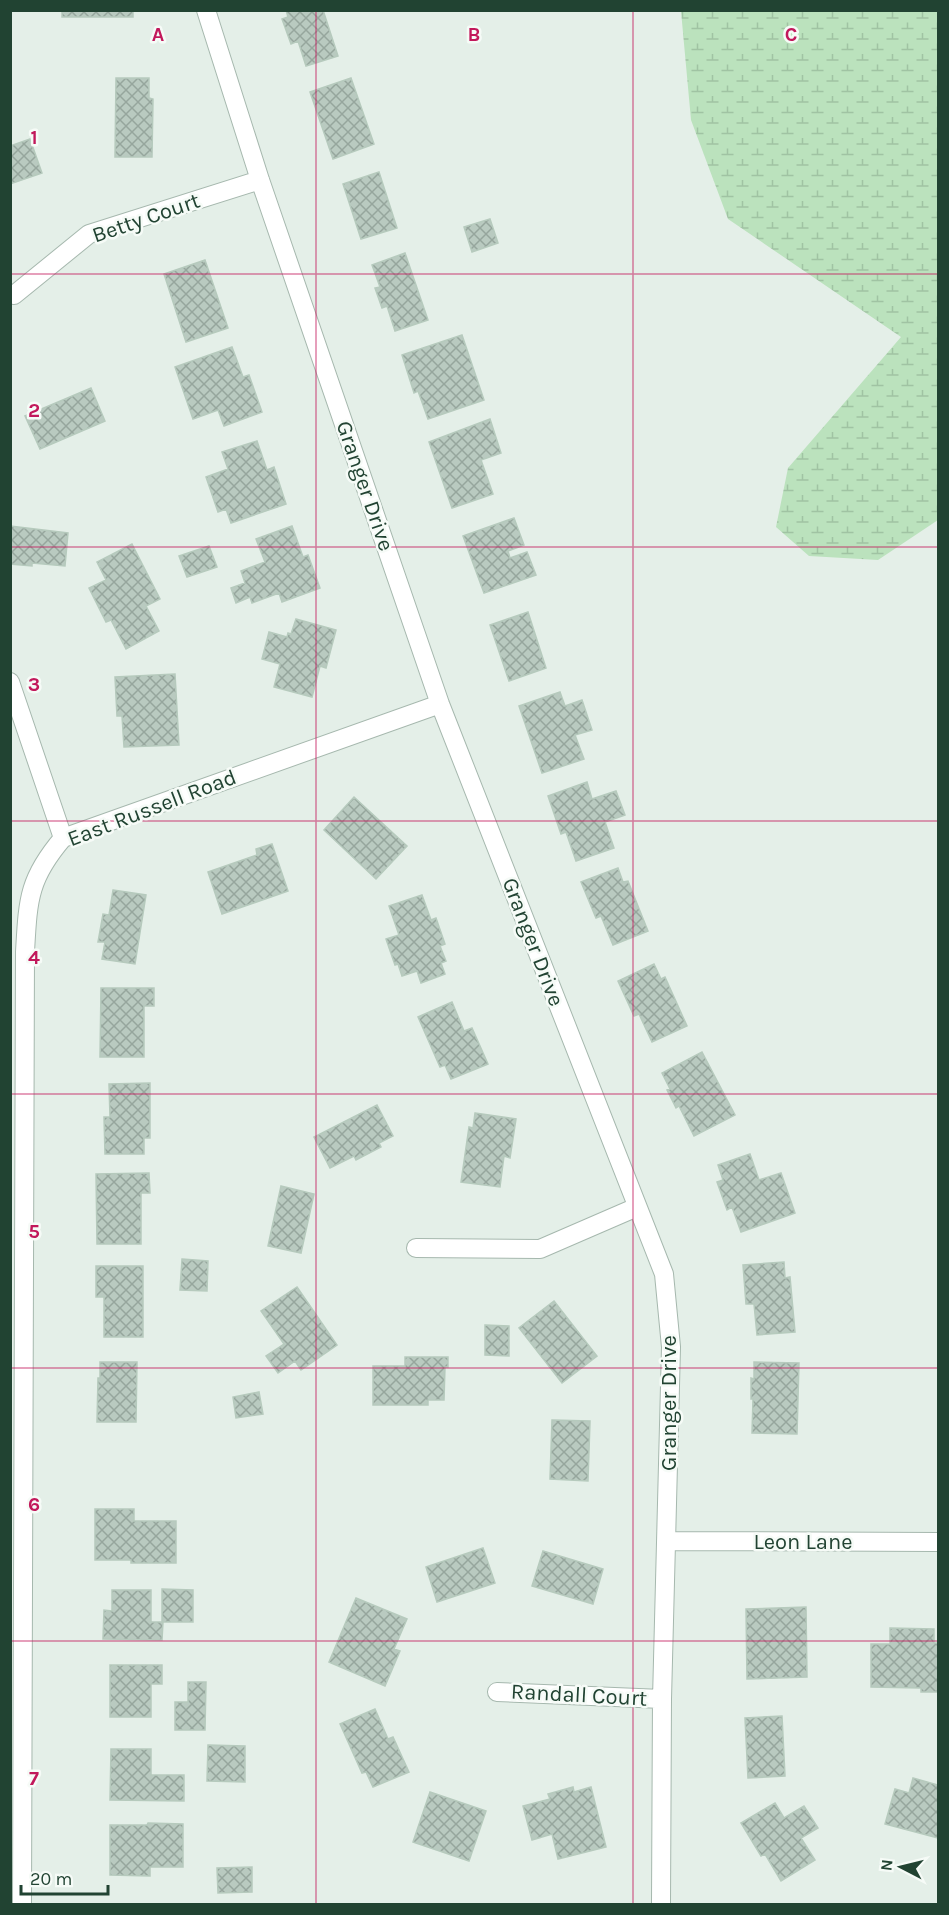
<svg xmlns="http://www.w3.org/2000/svg" width="949" height="1915" font-family="Karla,sans-serif">
  <style>
    .wetland { fill: url(#wetland-marsh) }
    .building { fill: url(#building-cross-hatch); stroke: #b6cabd; stroke-width: 1.5 }
    .lines { fill: none; stroke-linecap: round; stroke-linejoin: round }
    .street-casing { stroke: #a6b8ae; stroke-width: 20 }
    .street { stroke: #fff; stroke-width: 18 }
    .grid { fill: none; stroke: #c2185b; stroke-width: 1.5; stroke-opacity: 0.55 }
    .labels { text-anchor: middle; dominant-baseline: central; stroke-width: 5; stroke-linejoin: round; paint-order: stroke }
    .street-label { font-size: 22px; fill: #214332; stroke: #f6fbf7 }
    .grid-label { font-size: 20px; text-anchor: middle; font-weight: bold; fill: #c2185b; stroke: #f6fbf7; stroke-width: 5; stroke-linejoin: round; paint-order: stroke }
  </style>
  <defs>
    <pattern id="wetland-marsh" width="20" height="14" patternUnits="userSpaceOnUse" patternTransform="scale(1.5)"><rect width="20" height="14" fill="#bbe2bd"/><path d="M1 5h8M5 5V1M11 12h8M15 12V8" fill="none" stroke="#a0c3a3"/></pattern>
    <pattern id="building-cross-hatch" width="8" height="8" patternUnits="userSpaceOnUse" patternTransform="scale(1.5)"><rect width="8" height="8" fill="#b9cac0"/><path d="M0 0l8 8M0 8l8-8" fill="none" stroke="#96a69d"/></pattern>
  </defs>
  <rect width="100%" height="100%" fill="#e4efe8"/>
  <path class="wetland" d="M681,11H938V520L878,560L809,556L776,527L788,468L901,337L728,219L691,120Z"/>
  <path class="building" d="M62,10H133V17H62Z
    M286,10H323L338,56L306,66L298,41L291,44L282,19L288,17Z
    M116,78H149V98L153,99L152,157H115Z
    M351,78L374,144L333,159L310,92Z
    M30,139L42,173L10,184V146Z
    M379,172L397,228L361,239L343,184Z
    M490,219L498,243L472,252L464,227Z
    M405,253L428,320L395,331L387,306L382,308L375,288L380,287L372,265Z
    M205,260L228,328L186,342L164,274Z
    M462,335L484,400L428,419L418,391L414,393L402,355Z
    M232,347L243,377L249,375L262,412L224,426L218,410L193,419L175,367Z
    M91,388L105,421L40,449L25,416Z
    M490,419L501,453L481,460L493,494L452,508L429,442Z
    M257,441L267,470L274,467L286,504L231,523L226,509L218,512L206,477L228,469L222,452Z
    M514,518L524,545L508,551L510,558L527,552L536,575L484,593L463,536Z
    M10,526L68,533L65,566L32,563V566L10,564Z
    M292,526L303,557L308,555L320,588L282,602L279,593L252,603L250,597L236,603L231,588L245,583L241,571L265,562L256,539Z
    M132,544L160,599L146,606L159,631L126,649L111,620L106,622L89,588L106,580L97,562Z
    M209,546L217,567L187,577L179,556Z
    M528,612L546,668L509,681L490,625Z
    M296,619L336,630L326,668L320,666L312,697L274,687L280,664L262,659L269,632L287,637L288,633L291,634Z
    M175,674L179,745L124,747L122,716H117L115,677Z
    M560,692L565,706L582,700L592,730L575,735L584,759L542,773L519,706Z
    M587,782L592,799L616,791L625,815L605,822L614,848L576,861L566,832L561,834L548,796Z
    M354,797L407,846L376,879L324,830Z
    M272,844L288,891L222,914L208,872L257,855L256,849Z
    M618,868L623,882L628,881L648,931L613,945L601,916L596,918L581,882Z
    M113,890L146,895L135,964L102,959L105,942H98L103,914L109,915Z
    M422,895L431,920L436,918L445,944L440,946L446,961L441,963L445,974L421,983L417,971L402,976L398,964L395,965L386,939L399,935L389,906Z
    M654,964L661,979L665,977L687,1026L652,1042L639,1014L634,1016L618,981Z
    M101,988H154V1006H144V1057H100Z
    M452,1002L464,1031L472,1028L488,1064L451,1079L445,1065L440,1067L418,1017Z
    M702,1052L735,1115L694,1136L679,1106L676,1108L667,1090L670,1089L662,1073Z
    M150,1083V1138H144V1154H105L104,1117H110L109,1084Z
    M377,1105L393,1136L379,1143L381,1147L356,1160L354,1156L330,1168L314,1137Z
    M475,1113L516,1119L510,1158L504,1156L500,1187L461,1182L469,1127L473,1128Z
    M750,1154L759,1180L781,1173L795,1213L741,1232L732,1207L727,1210L717,1182L723,1180L718,1165Z
    M149,1173L150,1193H141V1244H97L96,1174Z
    M281,1186L314,1194L301,1253L268,1246Z
    M182,1259L208,1261L207,1291L180,1290Z
    M784,1262L785,1278L790,1277L795,1332L757,1335L754,1304H746L743,1265Z
    M96,1266H143V1337H104V1297H96Z
    M297,1287L337,1345L301,1370L295,1361L278,1373L266,1356L284,1344L261,1311Z
    M554,1301L597,1356L562,1383L519,1328Z
    M485,1325L509,1326V1356L485,1355Z
    M405,1357H448V1367H445L444,1400H428V1405H373V1366H405Z
    M100,1362H137L136,1422H97L98,1378H100Z
    M754,1362L799,1363L797,1434L752,1433L753,1399H751V1378L754,1379Z
    M259,1392L263,1414L236,1418L233,1397Z
    M552,1420L590,1421L588,1481L550,1479Z
    M95,1509H134V1521H176V1563H131V1560H95Z
    M483,1548L495,1583L437,1602L426,1567Z
    M543,1551L603,1569L593,1604L532,1586Z
    M162,1589L193,1590V1622H162Z
    M112,1590H151V1622H163L162,1640L103,1639L104,1610L112,1611Z
    M356,1598L407,1619L394,1649L400,1651L385,1686L329,1662Z
    M806,1607L807,1677L747,1679L746,1609Z
    M890,1628L934,1629V1643H938V1692H921V1688L871,1687V1644H890Z
    M110,1665H162V1684H151V1717H110Z
    M188,1682H206L205,1730H175V1702H188Z
    M375,1709L388,1739L393,1737L409,1772L373,1787L366,1772L362,1773L340,1724Z
    M782,1716L785,1776L748,1778L745,1718Z
    M208,1745L245,1746V1782L207,1781Z
    M111,1749H151V1775H184V1801L110,1800Z
    M913,1778L938,1785V1838L885,1824L895,1789L909,1793Z
    M573,1787L574,1792L591,1787L606,1847L558,1859L552,1834L532,1840L523,1806L550,1799L548,1794Z
    M430,1792L486,1811L469,1861L413,1842Z
    M775,1803L784,1818L804,1806L818,1828L801,1838L815,1860L781,1881L765,1854L761,1856L741,1823Z
    M148,1823L183,1824V1867H150V1876L110,1875V1825H147Z
    M252,1867V1892L218,1893L217,1868Z"/>
  <g class="lines">
    <defs>
      <path id="street" d="M206,10L260,180L440,704L664,1274L671,1347L662,1699L661,1904
        M14,295L89,234L260,180
        M10,682L63,838
        M416,1248L540,1249L637,1207
        M667,1541L938,1542
        M497,1692L662,1699
        M22,1904L25,952C28,900 28,879 63,838L440,704"/>
    </defs>
    <use href="#street" class="street-casing"/>
    <use href="#street" class="street"/>
  </g>
  <path class="grid" d="M316,10V1904M633,10V1904M10,274H938M10,547H938M10,821H938M10,1094H938M10,1368H938M10,1641H938"/>
  <g class="labels">
    <g class="street-label">
      <text transform="translate(146 218) rotate(-19)">Betty Court</text>
      <text transform="translate(365 486) rotate(71)">Granger Drive</text>
      <text transform="translate(152 808) rotate(-21)">East Russell Road</text>
      <text transform="translate(533 942) rotate(69)">Granger Drive</text>
      <text transform="translate(669 1403) rotate(-90)">Granger Drive</text>
      <text x="803" y="1542">Leon Lane</text>
      <text transform="translate(579 1695) rotate(3)">Randall Court</text>
    </g>
  </g>
  <g class="grid-label">
    <text x="158" y="41">A</text>
    <text x="474" y="41">B</text>
    <text x="791" y="41">C</text>
    <text x="34" y="144">1</text>
    <text x="34" y="417">2</text>
    <text x="34" y="691">3</text>
    <text x="34" y="964">4</text>
    <text x="34" y="1238">5</text>
    <text x="34" y="1511">6</text>
    <text x="34" y="1785">7</text>
  </g>
  <rect width="949" height="1915" fill="none" stroke="#214332" stroke-width="24"/>
  <g transform="translate(901 1867) rotate(277)" stroke="#f6fbf7" stroke-width="4.5" paint-order="stroke">
  <path d="M0-4.5L10 22L0 15L-10 22Z" fill="#214332"/>
  <text y="-9" font-size="16" font-weight="bold" text-anchor="middle" fill="#214332">N</text>
  </g>
  <path d="M21 1885v9h87v-9" fill="none" stroke="#214332" stroke-width="3"/>
  <text x="30" y="1885" font-size="18" fill="#214332" stroke="#f6fbf7" stroke-width="4.5" paint-order="stroke">20 m</text>
</svg>
